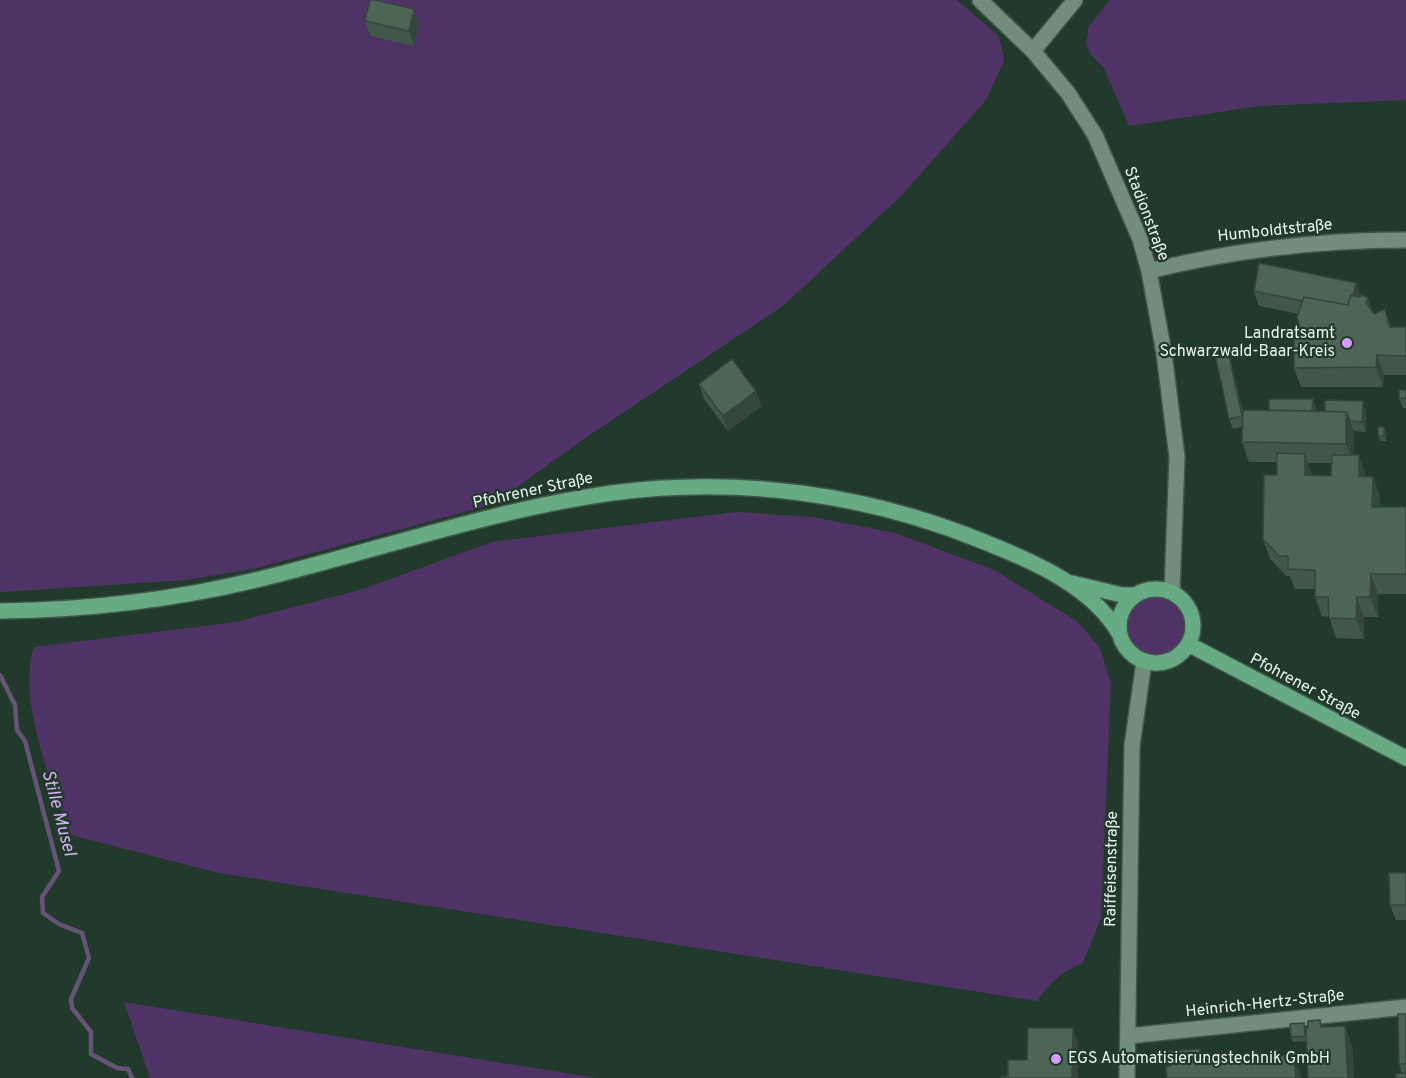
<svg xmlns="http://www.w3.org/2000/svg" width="1406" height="1078" font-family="Overpass,sans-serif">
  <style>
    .green { fill: #503366 }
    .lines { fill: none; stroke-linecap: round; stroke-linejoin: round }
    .stream { stroke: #665476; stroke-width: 4.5 }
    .minor-casing { stroke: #42584c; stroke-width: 18 }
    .major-casing { stroke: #42584c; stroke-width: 18 }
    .minor { stroke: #728d7b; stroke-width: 15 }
    .major { stroke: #66ab83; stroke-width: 15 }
    .wall { fill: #415749; fill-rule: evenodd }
    .shaded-wall { fill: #35473c }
    .building { fill: #4c6555; stroke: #35473c; stroke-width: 1.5 }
    .poi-dot { fill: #d29dfd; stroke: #223a2c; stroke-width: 2 }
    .labels { text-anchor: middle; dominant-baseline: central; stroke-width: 4.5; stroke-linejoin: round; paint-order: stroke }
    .street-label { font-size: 16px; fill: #e6f4eb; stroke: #223a2c }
    .poi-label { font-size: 16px; fill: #e6f4eb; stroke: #223a2c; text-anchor: end }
    .water-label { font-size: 18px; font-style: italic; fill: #d4b0f4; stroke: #223a2c }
  </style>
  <rect width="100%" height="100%" fill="#223a2c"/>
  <path class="green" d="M0,0H957L999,36L1004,61L986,100L901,196L784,305L581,441L494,504L257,568L187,580L0,592Z
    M1110,0H1406V100L1259,106L1129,126L1104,68L1091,55L1086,44L1089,26Z
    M736,512L813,517L895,533L994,570L1078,622L1100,648L1111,683L1101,918L1083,963C1061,972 1050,982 1037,1001L219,873L71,835C51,783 17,701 34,647L236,622L360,590L492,542Z
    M1123 627a32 32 0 1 1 64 0a32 32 0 1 1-64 0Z
    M124,1002L596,1078H150Z"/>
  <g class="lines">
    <path class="stream" d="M0,675L15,705L17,730L25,741L59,871L42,897L43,913L59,924L82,933L89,958L71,999L72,1008L91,1032V1054L117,1068L128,1069L132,1078"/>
    <defs>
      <path id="minor" d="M980,0L1033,51L1068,93L1095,135L1140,239L1149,271L1164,353L1177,457L1172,592
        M1033,51L1075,0
        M1149,271C1234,250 1319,240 1406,240
        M1128,1036L1406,1007
        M1127,1078L1132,746L1144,662"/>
      <path id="major" d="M1072,583L1122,595H1136
        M1119 626a37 37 0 1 1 74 0a37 37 0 1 1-74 0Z
        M0,611C94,610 189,598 280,574C390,546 499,509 612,493C739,476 869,494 987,543C1035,562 1094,588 1120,635
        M1188,644L1406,758"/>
    </defs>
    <use href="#minor" class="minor-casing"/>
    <use href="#major" class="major-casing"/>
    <use href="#minor" class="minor"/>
    <use href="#major" class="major"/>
  </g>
  <path class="wall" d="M414,9L419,24L414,46L370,36L365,21Z
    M1356,283L1361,296L1374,314L1385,309L1391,327H1406V375H1384L1383,387H1301L1294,368L1303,338L1299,314L1259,306L1254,291Z
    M1231,361L1243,412L1269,410L1313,399L1316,411H1366V432L1354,431L1353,455L1366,475V477H1373L1380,497V507H1406V594H1378V617H1364V639L1336,638L1329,617L1322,616L1315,597V589H1295L1290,576H1286L1270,559L1263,539L1277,475V462H1249L1242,442V427L1233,429L1229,419ZM1308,463H1332L1331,476L1312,475Z
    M699,384L762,406L728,431L704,399Z
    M1406,390V408H1403L1399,398Z
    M1386,432V441H1380L1378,436Z
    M1406,873V920H1396L1390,905Z
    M1406,1014V1078L1402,1074L1399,1064Z
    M1320,1020L1323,1027L1352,1046L1354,1078H1308L1307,1041L1293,1042L1291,1037L1304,1023L1306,1028H1308Z"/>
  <path class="shaded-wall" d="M414,9L419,24L414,46L409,31Z
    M1356,283L1362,298L1350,310Z
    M1368,298L1375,318L1366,303Z
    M1228,351L1231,361L1246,426L1242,416Z
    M1377,355L1384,375L1383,387L1376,367Z
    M756,391L762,406L728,431L723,416Z
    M1313,399L1316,409V431L1312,420Z
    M1363,401L1366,411V432L1362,422Z
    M1346,412L1354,431L1353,464L1346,444Z
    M1384,427L1386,432V441L1384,436Z
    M1305,454L1312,474V495L1305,475Z
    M1359,455L1366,475V496L1359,476Z
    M1373,477L1380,497L1379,527L1372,507Z
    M1371,574L1378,594V617L1370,597Z
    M1357,597L1364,617V639L1356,619Z
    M1345,1026L1352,1046L1354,1078H1348Z
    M1073,1028L1078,1043V1078H1072Z
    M1200,1049L1208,1068L1201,1062Z
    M1294,1055L1301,1075L1302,1078H1296Z"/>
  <path class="building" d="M370,0H375L414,9L409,31L365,21Z
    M1259,263L1356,283L1353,296L1351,295L1348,305L1304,297L1303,301L1254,291Z
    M1351,295L1359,297L1363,295L1368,298L1366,303L1374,314L1385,309L1389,327H1406V356L1377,355L1376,367L1294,368V339L1303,338L1297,317L1304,297L1348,305Z
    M1228,351L1242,416L1229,419L1215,354Z
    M732,359L756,391L723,416L699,384Z
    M1399,390H1406V398H1399Z
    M1269,399H1313L1312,411L1269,410Z
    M1325,400L1363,401L1362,422L1350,421L1346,412L1325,411Z
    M1243,410L1346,412V444L1242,442Z
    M1378,427H1384V436H1378Z
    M1277,453L1305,454V475L1331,476L1332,455H1359V476L1373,477L1372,507H1406V574H1371L1370,597H1357L1356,619L1329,618L1328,597H1315V570L1288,569V556H1279L1263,539L1264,475H1277Z
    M1389,873H1406V905H1390Z
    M1398,1014H1406V1064H1399Z
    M1320,1020L1321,1027L1345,1026L1348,1078H1308L1306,1028H1308V1021Z
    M1304,1023L1305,1036L1291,1037L1290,1024Z
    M1028,1028H1073L1072,1078H1000L1002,1076H1008V1060H1027Z
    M1200,1049L1201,1062L1294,1055L1296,1078H1167L1166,1066H1171L1170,1051Z
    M1406,1073V1078H1396V1074Z"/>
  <g class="poi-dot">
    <circle cx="1347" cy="343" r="6"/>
    <circle cx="1056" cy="1059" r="6"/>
  </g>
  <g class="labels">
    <g class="street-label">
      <text transform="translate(1146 214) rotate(69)">Stadionstraße</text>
      <text transform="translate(1275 231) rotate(-6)">Humboldtstraße</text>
      <text transform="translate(533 491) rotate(-12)">Pfohrener Straße</text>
      <text transform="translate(1305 687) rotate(28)">Pfohrener Straße</text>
      <text transform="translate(1112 869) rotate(-89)">Raiffeisenstraße</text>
      <text transform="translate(1265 1004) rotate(-6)">Heinrich-Hertz-Straße</text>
    </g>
    <g class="poi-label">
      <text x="1335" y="334">Landratsamt<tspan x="1335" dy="18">Schwarzwald-Baar-Kreis</tspan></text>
      <text x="1068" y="1059" text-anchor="start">EGS Automatisierungstechnik GmbH</text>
    </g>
    <g class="water-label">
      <text transform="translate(58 813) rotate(75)">Stille Musel</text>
    </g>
  </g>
</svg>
